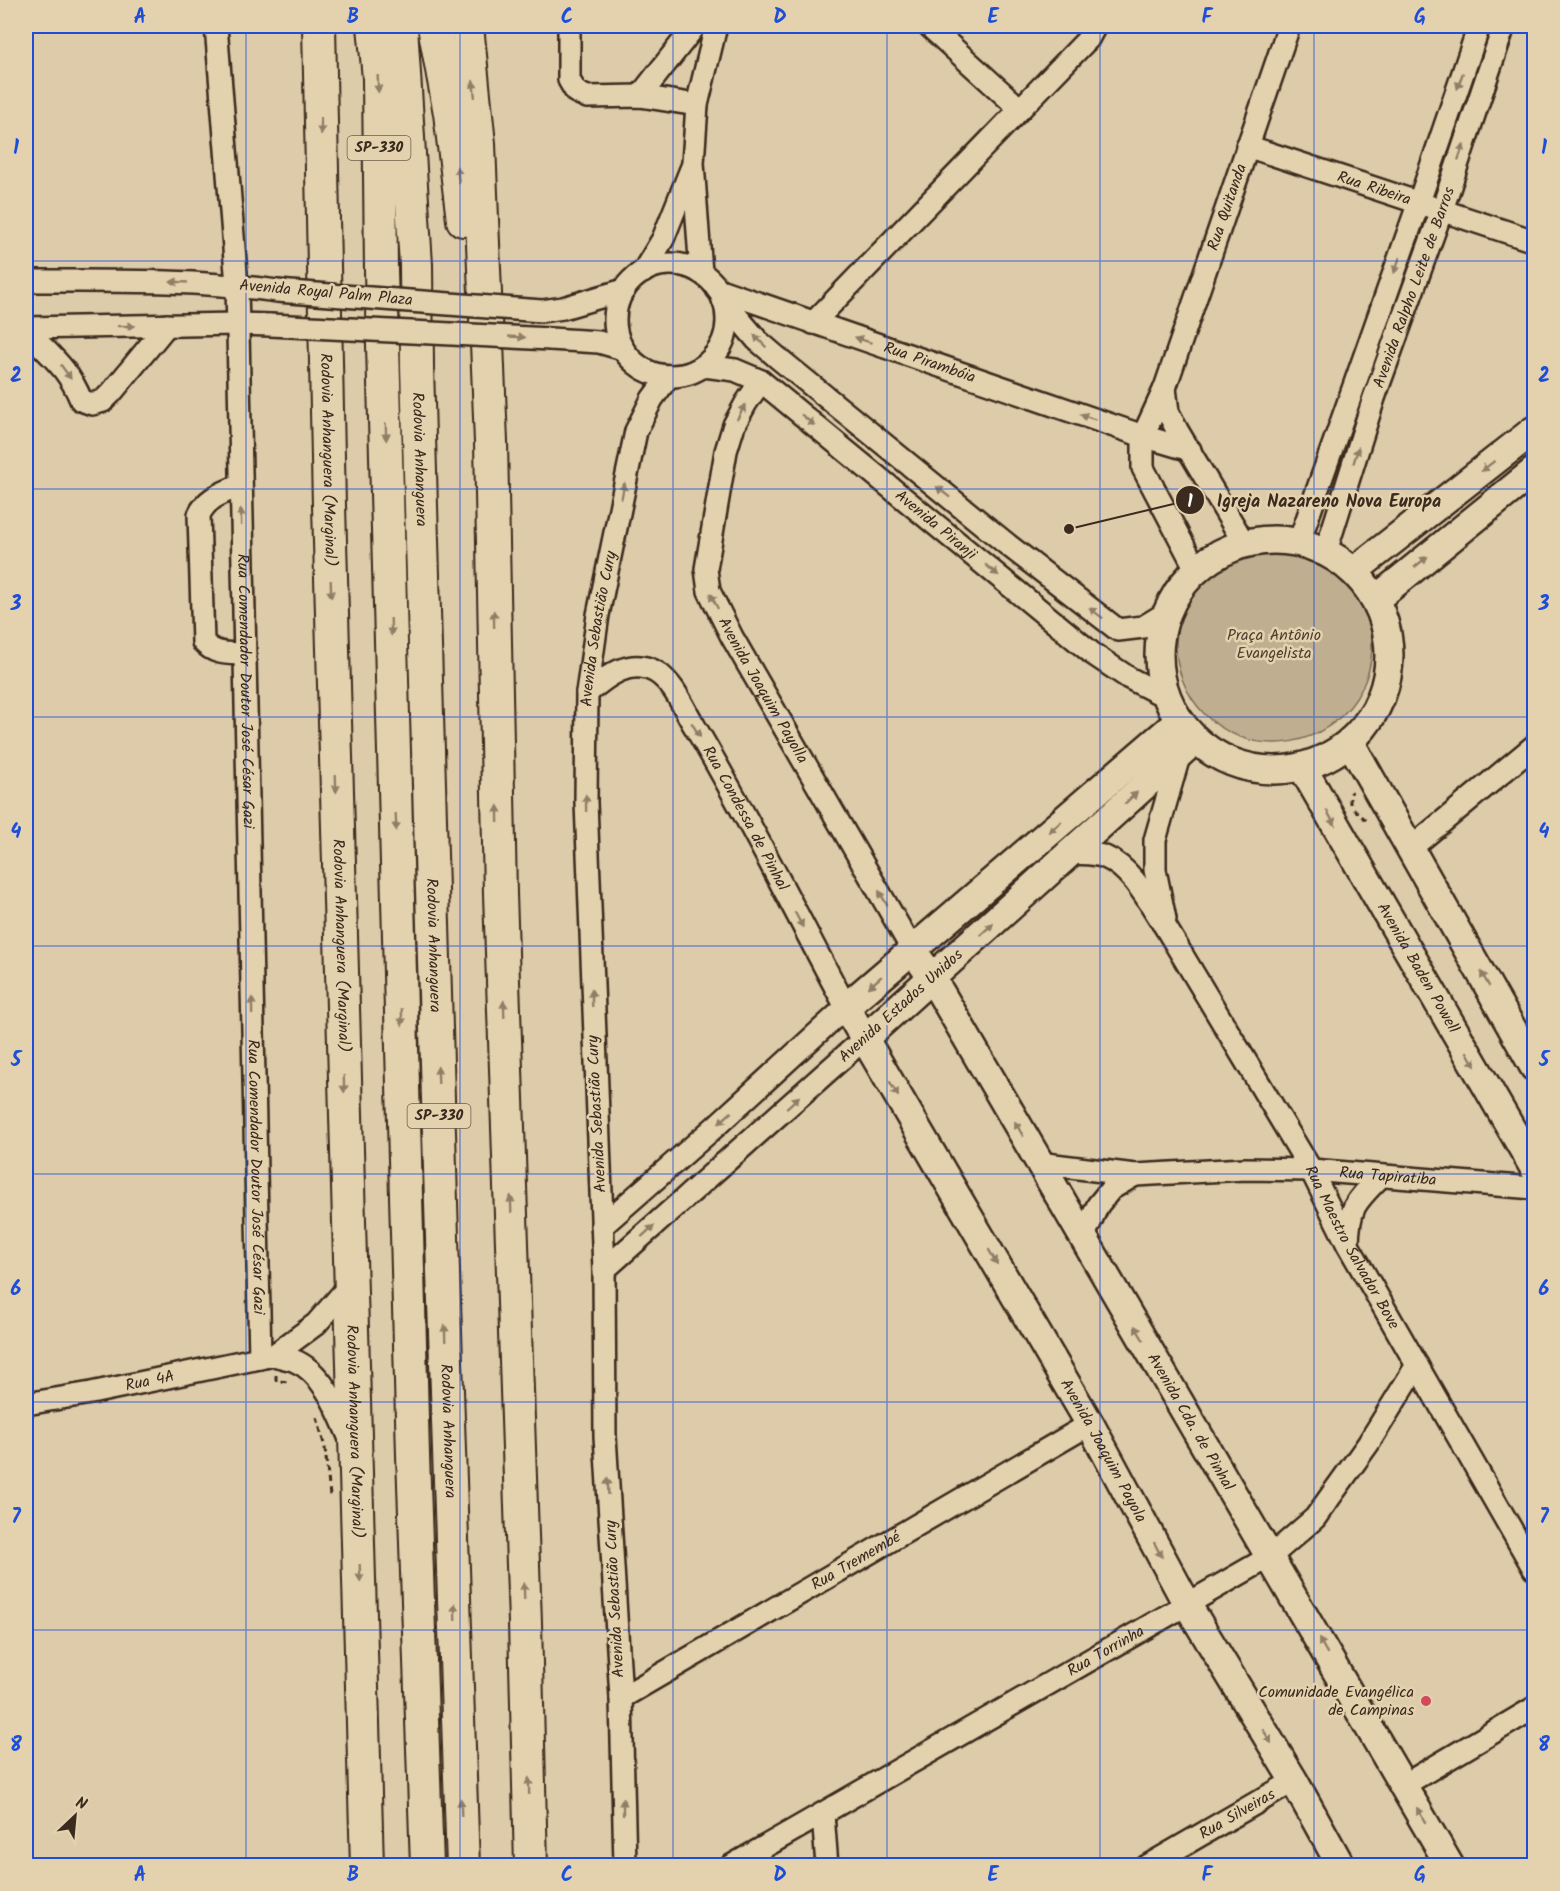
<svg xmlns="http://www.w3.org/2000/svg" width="1560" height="1891" font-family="Kalam,sans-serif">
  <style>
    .green { fill: #bfae90; stroke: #7d6c57; stroke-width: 1.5 }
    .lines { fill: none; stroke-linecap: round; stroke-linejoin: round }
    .minor-casing { stroke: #3b2a1e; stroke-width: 26 }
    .major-casing { stroke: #3b2a1e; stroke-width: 32 }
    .highway-casing { stroke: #3b2a1e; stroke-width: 36 }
    .path { stroke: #3b2a1e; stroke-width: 3; stroke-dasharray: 6 4.5; stroke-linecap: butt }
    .minor { stroke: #e4d2af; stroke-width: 21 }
    .major { stroke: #e4d2af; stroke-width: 27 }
    .highway { stroke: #e4d2af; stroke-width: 32 }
    .minor-bridge-casing { stroke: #3b2a1e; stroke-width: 26; stroke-linecap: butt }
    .minor-bridge { stroke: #e4d2af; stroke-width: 21 }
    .oneway { fill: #907e66 }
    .grid { fill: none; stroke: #1d4ed8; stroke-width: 1.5; stroke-opacity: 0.55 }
    .poi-dot { fill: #d1495b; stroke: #e4d2af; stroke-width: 2 }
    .labels { text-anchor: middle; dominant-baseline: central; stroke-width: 5; stroke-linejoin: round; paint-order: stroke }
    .shield { fill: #e4d2af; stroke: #6e5c4a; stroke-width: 1.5 }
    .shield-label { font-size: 15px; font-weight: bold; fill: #3b2a1e }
    .street-label { font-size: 16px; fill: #3b2a1e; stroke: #e4d2af }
    .park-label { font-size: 16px; fill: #4f3e2f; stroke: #e4d2af }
    .poi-label { font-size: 16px; fill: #3b2a1e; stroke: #e4d2af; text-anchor: end }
    .leader { fill: none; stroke: #3b2a1e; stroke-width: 2 }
    .callout-dot { fill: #3b2a1e; stroke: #e4d2af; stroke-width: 2 }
    .mark-label { font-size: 18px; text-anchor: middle; font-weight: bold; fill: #fff }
    .callout-label { font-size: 18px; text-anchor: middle; font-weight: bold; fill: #3b2a1e; stroke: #e4d2af; stroke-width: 5; stroke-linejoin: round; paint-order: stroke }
    .neatline { fill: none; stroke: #1d4ed8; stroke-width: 2 }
    .grid-label { font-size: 20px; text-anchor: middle; font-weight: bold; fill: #1d4ed8 }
  </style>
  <rect width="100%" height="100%" fill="#ddcba9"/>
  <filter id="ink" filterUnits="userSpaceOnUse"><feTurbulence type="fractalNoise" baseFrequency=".0167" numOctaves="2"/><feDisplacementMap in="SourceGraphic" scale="12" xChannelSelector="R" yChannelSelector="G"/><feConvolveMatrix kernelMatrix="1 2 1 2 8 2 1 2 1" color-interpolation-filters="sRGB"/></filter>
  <g filter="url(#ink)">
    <path class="green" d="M1176 645a98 98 0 1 1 196 0a98 98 0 1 1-196 0Z"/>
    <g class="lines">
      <defs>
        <g id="minor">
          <path id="s1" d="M216,26L237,285L260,1358"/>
          <path d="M569,26V80L576,92L587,97L640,96L697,105"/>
          <path d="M929,26L1020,109"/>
          <path d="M640,96L695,26"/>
          <path id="s2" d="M1247,146L1534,241"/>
          <circle cx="671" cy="320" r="56"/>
          <path d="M643,272L663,239L691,169"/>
          <path d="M701,273L693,163L697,105L716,26"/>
          <path d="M26,281C109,281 194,279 277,291"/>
          <path id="s3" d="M717,289L1143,436L1190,450"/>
          <path d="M723,300L757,340L778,358L1008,545L1118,630L1143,627L1166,613"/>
          <path d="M542,311L563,308L624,290"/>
          <path d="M813,323L1088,39L1095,26"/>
          <path d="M26,328L237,324L270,325"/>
          <path d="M26,330C50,356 67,366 81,400L92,404L103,401L112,392L167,325"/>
          <path d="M550,339L599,342L623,349"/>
          <path id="s4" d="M704,366L735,370L761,381L1093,654L1129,678L1166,697"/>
          <path id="s5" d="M761,381L746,403L734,425L726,451L706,569L709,591L732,637L912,949"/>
          <path d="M1165,388L1168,412L1177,430L1244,543"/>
          <path d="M241,485C223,493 207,497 199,515L203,642C215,655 228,653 244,654"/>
          <path d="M1299,542L1419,202L1479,26"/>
          <path id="s6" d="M1326,551L1374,398L1442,210L1504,26"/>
          <path id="s7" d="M1196,569L1143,468V436L1165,388L1289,26"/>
          <path id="s8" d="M587,693C606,677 630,657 656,672C674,683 684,709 695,727C749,818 796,914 846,1007L716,1126L602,1226"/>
          <path d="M1411,848L1534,746"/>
          <path id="s9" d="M1072,853C1083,854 1095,853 1105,857C1133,869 1150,904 1166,928L1311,1170L1348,1245L1534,1569"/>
          <path d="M1165,919L1155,870V840L1180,753"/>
          <path id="s10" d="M1038,1163L1135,1175L1245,1169L1311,1170L1534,1188"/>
          <path d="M1083,1238L1098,1205L1111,1189L1135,1175"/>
          <path d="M1348,1244C1349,1207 1355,1202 1380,1177"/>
          <path d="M604,1270L865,1038"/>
          <path d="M274,1355C280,1357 287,1358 293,1360C324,1372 338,1411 350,1439"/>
          <path id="s11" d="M26,1404L91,1393L274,1355L316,1324L350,1285"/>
          <path id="s12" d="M621,1698L1090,1424"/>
          <path d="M1404,1785L1534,1708"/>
          <path d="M823,1814L827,1866"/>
          <path id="s13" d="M625,1866L621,1698L605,1436L604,1270L586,802L587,693L598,615L636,431L652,399L669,376"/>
          <path id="s14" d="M731,1866L1271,1556L1315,1518L1368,1444L1417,1365"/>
          <path id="s15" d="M1147,1866L1294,1781"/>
        </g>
        <g id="major">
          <circle cx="1274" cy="655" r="115"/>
          <path d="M1354,571L1534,430"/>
          <path d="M1376,599L1534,471"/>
          <path id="s16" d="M1179,721L846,1007L1090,1424L1187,1604L1294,1781L1341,1866"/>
          <path d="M1350,742L1534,1067"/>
          <path id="s17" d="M1302,767L1534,1168"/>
          <path id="s18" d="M912,949L932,978L1450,1866"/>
          <path d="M865,1038L1195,740"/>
        </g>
        <g id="highway">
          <path id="s19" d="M319,26L329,506L367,1866"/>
          <path d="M374,26L379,78L381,271L413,1455L427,1866"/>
          <path id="s20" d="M401,26L416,265L417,367L443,1272L463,1866"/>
          <path d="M434,26L450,113L463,220"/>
          <path d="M467,26L479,144L491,442L500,894L525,1623L531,1866"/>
        </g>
      </defs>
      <use href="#minor" class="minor-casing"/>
      <use href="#major" class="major-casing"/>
      <use href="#highway" class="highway-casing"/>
      <path class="path" d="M1350,804V795L1352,791
        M1354,809L1367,821
        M1529,1088L1534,1098
        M276,1375V1381L290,1382
        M317,1417L325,1448L330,1496"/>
      <use href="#minor" class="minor"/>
      <use href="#major" class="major"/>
      <use href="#highway" class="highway"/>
      <defs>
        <path id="minor-bridge" d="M277,291L542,311
          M270,325L550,339"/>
      </defs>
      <use href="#minor-bridge" class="minor-bridge-casing"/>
      <use href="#minor-bridge" class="minor-bridge"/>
    </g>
    <defs><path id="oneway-solid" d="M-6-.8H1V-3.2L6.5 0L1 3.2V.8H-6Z" transform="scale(1.5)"/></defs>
    <g class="oneway">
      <use href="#oneway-solid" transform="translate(1460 81) rotate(109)"/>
      <use href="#oneway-solid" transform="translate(378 84) rotate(88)"/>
      <use href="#oneway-solid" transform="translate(474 89) rotate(-96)"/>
      <use href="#oneway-solid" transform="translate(321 126) rotate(89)"/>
      <use href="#oneway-solid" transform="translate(1461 152) rotate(-71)"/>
      <use href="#oneway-solid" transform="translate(458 175) rotate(-97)"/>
      <use href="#oneway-solid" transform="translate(1397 265) rotate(110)"/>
      <use href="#oneway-solid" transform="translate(179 282) rotate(-177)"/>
      <use href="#oneway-solid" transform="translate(126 326) rotate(-1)"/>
      <use href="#oneway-solid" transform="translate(517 337) rotate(3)"/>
      <use href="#oneway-solid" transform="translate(863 340) rotate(-161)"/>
      <use href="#oneway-solid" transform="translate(760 341) rotate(-135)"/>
      <use href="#oneway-solid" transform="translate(66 372) rotate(54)"/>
      <use href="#oneway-solid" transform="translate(741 412) rotate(-62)"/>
      <use href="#oneway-solid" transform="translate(1088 417) rotate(-161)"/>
      <use href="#oneway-solid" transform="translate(808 420) rotate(39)"/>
      <use href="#oneway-solid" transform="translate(386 432) rotate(88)"/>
      <use href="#oneway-solid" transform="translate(1356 455) rotate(-73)"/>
      <use href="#oneway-solid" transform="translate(1488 466) rotate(142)"/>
      <use href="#oneway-solid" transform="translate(623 491) rotate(-78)"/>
      <use href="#oneway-solid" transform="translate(943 492) rotate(-141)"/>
      <use href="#oneway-solid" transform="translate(241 517) rotate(-91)"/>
      <use href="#oneway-solid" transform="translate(1421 562) rotate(-39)"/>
      <use href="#oneway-solid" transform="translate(992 570) rotate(39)"/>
      <use href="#oneway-solid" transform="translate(331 589) rotate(88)"/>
      <use href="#oneway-solid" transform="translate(714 601) rotate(-117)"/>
      <use href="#oneway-solid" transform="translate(1096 613) rotate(-143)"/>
      <use href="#oneway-solid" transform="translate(494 619) rotate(-91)"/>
      <use href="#oneway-solid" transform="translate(391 627) rotate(88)"/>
      <use href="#oneway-solid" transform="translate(696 730) rotate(59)"/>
      <use href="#oneway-solid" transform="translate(336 784) rotate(88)"/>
      <use href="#oneway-solid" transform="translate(1131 798) rotate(-43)"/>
      <use href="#oneway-solid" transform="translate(586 803) rotate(-91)"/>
      <use href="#oneway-solid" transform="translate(498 814) rotate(-91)"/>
      <use href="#oneway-solid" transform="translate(1331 818) rotate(60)"/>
      <use href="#oneway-solid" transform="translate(396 822) rotate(88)"/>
      <use href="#oneway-solid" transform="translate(1055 827) rotate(140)"/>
      <use href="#oneway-solid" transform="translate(883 898) rotate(-120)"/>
      <use href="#oneway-solid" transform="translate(799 920) rotate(62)"/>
      <use href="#oneway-solid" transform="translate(987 929) rotate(-42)"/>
      <use href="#oneway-solid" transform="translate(1485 979) rotate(-120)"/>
      <use href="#oneway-solid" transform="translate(875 982) rotate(139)"/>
      <use href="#oneway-solid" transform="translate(592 998) rotate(-92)"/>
      <use href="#oneway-solid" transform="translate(252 1006) rotate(-91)"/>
      <use href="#oneway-solid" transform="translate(504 1009) rotate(-92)"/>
      <use href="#oneway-solid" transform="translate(402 1017) rotate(88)"/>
      <use href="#oneway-solid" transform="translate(1471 1059) rotate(60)"/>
      <use href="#oneway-solid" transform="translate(438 1075) rotate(-92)"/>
      <use href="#oneway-solid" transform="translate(344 1084) rotate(88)"/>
      <use href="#oneway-solid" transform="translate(894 1089) rotate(60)"/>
      <use href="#oneway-solid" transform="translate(793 1102) rotate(-42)"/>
      <use href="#oneway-solid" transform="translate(725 1118) rotate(138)"/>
      <use href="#oneway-solid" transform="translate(1019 1129) rotate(-120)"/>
      <use href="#oneway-solid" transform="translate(511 1204) rotate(-92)"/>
      <use href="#oneway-solid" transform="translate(648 1231) rotate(-42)"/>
      <use href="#oneway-solid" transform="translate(993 1257) rotate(60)"/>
      <use href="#oneway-solid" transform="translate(445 1333) rotate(-92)"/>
      <use href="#oneway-solid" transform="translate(1139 1333) rotate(-121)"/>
      <use href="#oneway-solid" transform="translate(608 1486) rotate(-93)"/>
      <use href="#oneway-solid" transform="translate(1158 1550) rotate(62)"/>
      <use href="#oneway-solid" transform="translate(360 1573) rotate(88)"/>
      <use href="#oneway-solid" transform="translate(524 1591) rotate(-92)"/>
      <use href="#oneway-solid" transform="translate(455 1612) rotate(-92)"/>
      <use href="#oneway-solid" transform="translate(1323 1646) rotate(-120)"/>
      <use href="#oneway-solid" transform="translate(1267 1736) rotate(59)"/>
      <use href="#oneway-solid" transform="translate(529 1786) rotate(-91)"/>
      <use href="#oneway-solid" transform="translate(461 1807) rotate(-92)"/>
      <use href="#oneway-solid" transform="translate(623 1807) rotate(-91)"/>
      <use href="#oneway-solid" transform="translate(1421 1815) rotate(-120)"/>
    </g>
  </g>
  <path class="grid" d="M246,26V1866M460,26V1866M673,26V1866M887,26V1866M1100,26V1866M1314,26V1866M26,261H1534M26,489H1534M26,717H1534M26,946H1534M26,1174H1534M26,1402H1534M26,1630H1534"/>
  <circle class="poi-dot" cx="1426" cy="1701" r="6"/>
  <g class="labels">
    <g class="shield">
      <rect x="347.5" y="136" width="63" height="24" rx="4.5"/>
      <rect x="407.5" y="1104" width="63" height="24" rx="4.5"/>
    </g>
    <g class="shield-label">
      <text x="379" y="148">SP-330</text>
      <text x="439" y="1116">SP-330</text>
    </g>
    <g class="street-label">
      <text stroke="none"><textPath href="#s2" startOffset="134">Rua Ribeira</textPath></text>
      <text stroke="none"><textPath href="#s7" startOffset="390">Rua Quitanda</textPath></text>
      <text stroke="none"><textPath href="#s6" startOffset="278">Avenida Ralpho Leite de Barros</textPath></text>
      <text transform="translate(326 293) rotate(5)">Avenida Royal Palm Plaza</text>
      <text stroke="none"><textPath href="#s3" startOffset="225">Rua Pirambóia</textPath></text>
      <text stroke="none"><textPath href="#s19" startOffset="434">Rodovia Anhanguera (Marginal)</textPath></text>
      <text stroke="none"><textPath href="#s20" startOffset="434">Rodovia Anhanguera</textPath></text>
      <text stroke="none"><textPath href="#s4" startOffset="286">Avenida Piranji</textPath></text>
      <text stroke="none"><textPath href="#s13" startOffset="1239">Avenida Sebastião Cury</textPath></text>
      <text stroke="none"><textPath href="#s5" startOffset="334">Avenida Joaquim Payolla</textPath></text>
      <text stroke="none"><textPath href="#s1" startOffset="666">Rua Comendador Doutor José César Gazi</textPath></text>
      <text stroke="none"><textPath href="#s8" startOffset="250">Rua Condessa de Pinhal</textPath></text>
      <text stroke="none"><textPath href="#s20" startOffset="920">Rodovia Anhanguera</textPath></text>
      <text stroke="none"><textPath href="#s19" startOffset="920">Rodovia Anhanguera (Marginal)</textPath></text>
      <text stroke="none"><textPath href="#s17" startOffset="232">Avenida Baden Powell</textPath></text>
      <text transform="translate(901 1006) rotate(-42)">Avenida Estados Unidos</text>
      <text transform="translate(597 1114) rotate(-93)">Avenida Sebastião Cury</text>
      <text stroke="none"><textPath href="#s1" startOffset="1152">Rua Comendador Doutor José César Gazi</textPath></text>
      <text stroke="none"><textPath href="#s10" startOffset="351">Rua Tapiratiba</textPath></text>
      <text stroke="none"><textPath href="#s9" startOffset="498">Rua Maestro Salvador Bove</textPath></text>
      <text stroke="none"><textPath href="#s11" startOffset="126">Rua 4A</textPath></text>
      <text stroke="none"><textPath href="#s18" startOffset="549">Avenida Cda. de Pinhal</textPath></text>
      <text stroke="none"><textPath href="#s19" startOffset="1406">Rodovia Anhanguera (Marginal)</textPath></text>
      <text stroke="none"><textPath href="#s20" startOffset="1406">Rodovia Anhanguera</textPath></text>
      <text stroke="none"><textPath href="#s16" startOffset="952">Avenida Joaquim Payola</textPath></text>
      <text stroke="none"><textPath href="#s12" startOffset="272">Rua Tremembé</textPath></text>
      <text transform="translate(615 1599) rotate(-93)">Avenida Sebastião Cury</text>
      <text stroke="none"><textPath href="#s14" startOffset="432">Rua Torrinha</textPath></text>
      <text stroke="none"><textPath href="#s15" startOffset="104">Rua Silveiras</textPath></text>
    </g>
    <g class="park-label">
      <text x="1274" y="635">Praça Antônio<tspan x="1274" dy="18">Evangelista</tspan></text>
    </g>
    <g class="poi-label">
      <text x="1414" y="1692">Comunidade Evangélica<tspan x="1414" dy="18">de Campinas</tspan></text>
    </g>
  </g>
  <path class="leader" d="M1069 529L1190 500"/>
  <g class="callout-dot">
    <circle cx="1069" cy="529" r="6"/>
    <circle cx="1190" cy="500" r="15"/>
  </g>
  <g class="mark-label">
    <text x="1190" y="507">1</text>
  </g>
  <g class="callout-label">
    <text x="1329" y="507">Igreja Nazareno Nova Europa</text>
  </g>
  <rect width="1560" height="1891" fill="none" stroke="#e4d2af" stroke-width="66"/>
  <g transform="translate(75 1816) rotate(26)" stroke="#e4d2af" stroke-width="4.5" paint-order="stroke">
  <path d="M0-4.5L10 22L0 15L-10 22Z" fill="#3b2a1e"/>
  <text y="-9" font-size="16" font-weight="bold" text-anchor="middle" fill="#3b2a1e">N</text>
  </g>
  <rect x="33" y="33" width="1494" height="1825" class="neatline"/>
  <g class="grid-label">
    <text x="140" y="23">A</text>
    <text x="353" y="23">B</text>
    <text x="567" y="23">C</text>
    <text x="780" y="23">D</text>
    <text x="993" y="23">E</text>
    <text x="1207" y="23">F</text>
    <text x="1420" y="23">G</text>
    <text x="16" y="154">1</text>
    <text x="1544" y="154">1</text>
    <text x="16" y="382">2</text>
    <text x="1544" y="382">2</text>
    <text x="16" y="610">3</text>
    <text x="1544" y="610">3</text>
    <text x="16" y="838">4</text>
    <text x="1544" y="838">4</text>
    <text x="16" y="1066">5</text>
    <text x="1544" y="1066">5</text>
    <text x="16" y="1295">6</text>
    <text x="1544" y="1295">6</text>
    <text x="16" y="1523">7</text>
    <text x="1544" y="1523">7</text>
    <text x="16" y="1751">8</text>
    <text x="1544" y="1751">8</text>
    <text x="140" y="1881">A</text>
    <text x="353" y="1881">B</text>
    <text x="567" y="1881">C</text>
    <text x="780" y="1881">D</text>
    <text x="993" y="1881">E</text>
    <text x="1207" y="1881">F</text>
    <text x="1420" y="1881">G</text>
  </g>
</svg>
